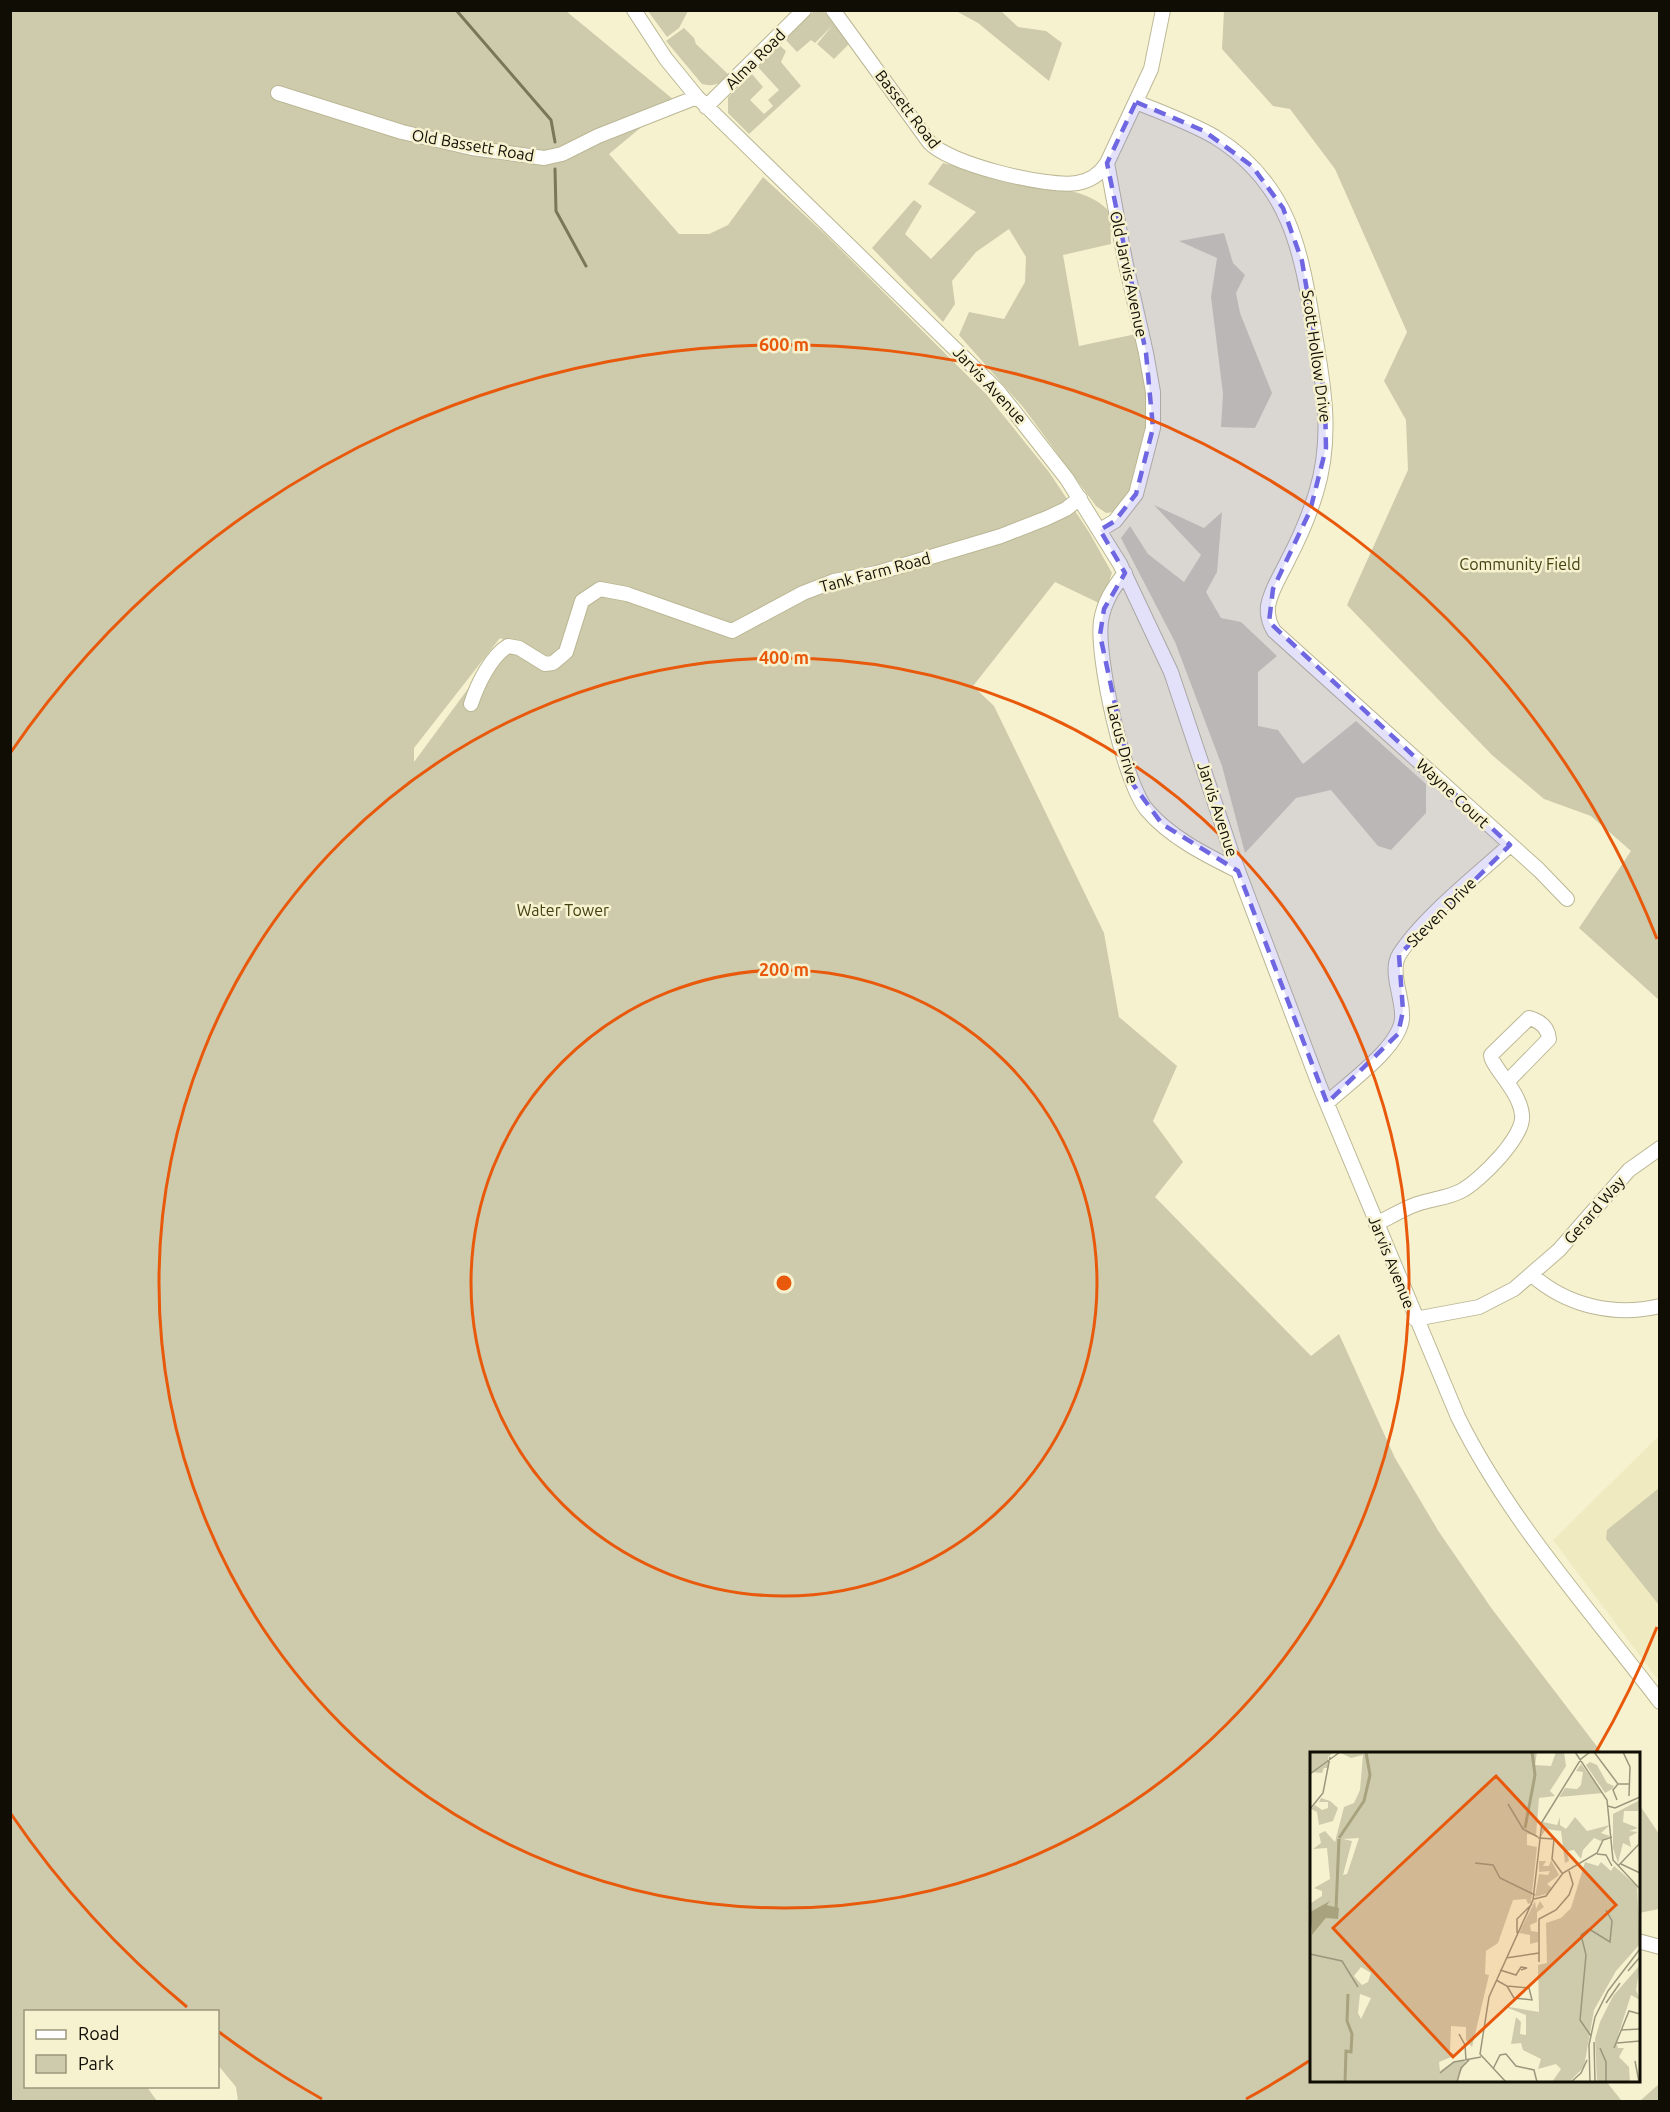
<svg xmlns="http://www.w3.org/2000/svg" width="1670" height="2112" font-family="Ubuntu,sans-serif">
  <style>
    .built { fill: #efeabf }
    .green { fill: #cecbac; fill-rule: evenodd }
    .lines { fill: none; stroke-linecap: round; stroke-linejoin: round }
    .stream { stroke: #7a7659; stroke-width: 3 }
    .minor-casing { stroke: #bbb795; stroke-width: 16 }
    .minor { stroke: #fff; stroke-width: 14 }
    .marked { fill: #6f67e2; fill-opacity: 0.2; stroke: #6f67e2; stroke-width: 4.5; stroke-dasharray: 12 8; stroke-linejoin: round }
    .ring { fill: none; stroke: #e8590c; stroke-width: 3 }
    .labels { text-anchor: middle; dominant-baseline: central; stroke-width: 5; stroke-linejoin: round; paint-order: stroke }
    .street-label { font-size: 16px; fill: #100e04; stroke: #f6f2cf }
    .park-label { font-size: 16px; fill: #454010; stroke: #f6f2cf }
    .inset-river { fill: none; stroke: #a8a37e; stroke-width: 3 }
    .inset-road { fill: none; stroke: #9a977e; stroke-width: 1.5 }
    .view { fill: #e8590c; fill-opacity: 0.15; stroke: #e8590c; stroke-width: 3 }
    .inset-edge { fill: none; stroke: #100e04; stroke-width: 3 }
    .centre { fill: #e8590c; stroke: #f6f2cf; stroke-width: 3 }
    .ring-label { font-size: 18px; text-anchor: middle; font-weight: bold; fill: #e8590c; stroke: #f6f2cf; stroke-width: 5; stroke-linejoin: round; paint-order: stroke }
  </style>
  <rect width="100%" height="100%" fill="#f6f2cf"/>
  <path class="built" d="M1659,1436V1681L1553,1540Z"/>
  <path class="green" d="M11,11H566L674,100L609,154L679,234H709L728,225L763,177L824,233L986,394L1049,472L1089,532L1112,573L1101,604L1055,582L973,686L994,706L1104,933L1119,1017L1177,1066L1153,1121L1183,1162L1155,1197L1311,1356L1339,1334L1395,1458L1439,1532L1492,1609L1602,1753L1312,1754V2080L1606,2081L1621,2100H1641L1659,2084V2101H238L236,2087L218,2065V2012H26V2086L147,2087L157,2101L11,2102ZM500,638L504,640L414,762V748Z
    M648,11H688L679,28L667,37Z
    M814,11H823L827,14L850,43L834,59L817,44L832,26L815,43L811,40L797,52L784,38Z
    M956,11H1001L1018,27L1046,31L1062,43L1049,81L978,23Z
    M1224,11H1659V1000L1579,928L1631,851L1591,816L1544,799L1492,755L1347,605L1408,470L1406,420L1384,381L1407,332L1335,169L1290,109L1273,106L1222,49Z
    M684,28L694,38L696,44L729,75C720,84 714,87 702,84L666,41Z
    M778,44L786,51L781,62L801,86L749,134L728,113V97L752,74L763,87L750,100L764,114L773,106L768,100L779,90L757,66Z
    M943,163C964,168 985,175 1006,179C1035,186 1092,187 1110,213L1111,244L1063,255L1079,346L1136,334C1152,388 1153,464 1120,511L1106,513L1096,506L1023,407L959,335L969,312L1004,319L1025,282L1026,257L1009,229L976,252L952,281L955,304L943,322L872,248L914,200L922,206L905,234L931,259L976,212L928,184Z
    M1224,233L1233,263L1245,275L1236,293L1240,313L1272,393L1255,428L1221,427L1223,394L1211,297L1217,258L1179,241Z
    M1154,505L1204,528L1222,512L1217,572L1206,592L1221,618L1241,622L1277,656L1258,672V726L1278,730L1303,764L1356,721L1426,784V813L1391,850L1378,846L1331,790L1296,798L1245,853L1222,766L1175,642L1121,538L1130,526L1148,554L1184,582L1201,555Z
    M1659,1488V1605L1606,1539L1607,1530Z
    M1639,1804L1659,1834V1909L1639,1913Z"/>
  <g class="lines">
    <path class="stream" d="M456,10L551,120L555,142
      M555,169L556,211L586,266"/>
    <defs>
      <path id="minor" d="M634,10L666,59L697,97L998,391L1067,479L1120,564L1171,672L1234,860L1320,1087L1458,1417C1509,1520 1590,1610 1660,1702
        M833,10L929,142C949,164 1047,188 1077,183C1090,181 1100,174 1107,163
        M278,93L402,132L472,148L544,158L562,154L598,136L697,97
        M1136,102C1163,113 1191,123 1215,137C1294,186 1302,258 1316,341C1325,393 1332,441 1316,493C1309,516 1299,539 1288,560C1281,575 1271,589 1268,606C1267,616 1269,623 1274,631L1539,870L1567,899
        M706,107L804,10
        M1100,530L1115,521L1136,494L1153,428V392L1146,353L1125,260L1107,163L1151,69L1163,10
        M1125,573C1113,588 1104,602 1101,621C1096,657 1124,783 1147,810C1171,838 1206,855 1238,871
        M471,704C477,685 491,656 508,646L519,648L545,664L553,663L566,652L582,601L600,589L627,594L732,631L803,593L834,581L877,573L1001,536L1047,518L1066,509L1080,498
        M1327,1103C1348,1083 1399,1048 1402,1019C1404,1000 1389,972 1399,955C1421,919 1477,875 1510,845
        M1376,1224C1390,1217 1403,1209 1417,1204C1431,1199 1448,1198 1461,1191C1480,1181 1525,1136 1522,1115C1520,1091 1491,1066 1491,1055L1529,1018C1540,1021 1548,1027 1549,1039L1508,1081
        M1532,1275C1567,1306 1615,1317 1660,1306
        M1415,1319L1479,1307L1514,1289L1559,1250L1629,1170L1660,1148
        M1638,1941L1660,1947"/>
    </defs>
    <use href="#minor" class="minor-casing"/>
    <use href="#minor" class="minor"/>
  </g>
  <path class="marked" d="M1136,102L1204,131L1252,166L1283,208L1302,261L1325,398L1326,448L1310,511L1273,589L1269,622L1510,845L1399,955L1403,1011L1398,1034L1327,1103L1238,871L1162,824L1132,783L1100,635L1104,609L1125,573L1100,530L1115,521L1136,494L1153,428L1146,353L1107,163Z"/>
  <g class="ring">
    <circle cx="784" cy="1283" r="313"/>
    <circle cx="784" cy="1283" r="625"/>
    <path d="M1657 1627A938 938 0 0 1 1596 1752M1309 2061A938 938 0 0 1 1246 2099M322 2099A938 938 0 0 1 219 2032M187 2007A938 938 0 0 1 11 1814M11 752A938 938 0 0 1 1657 939"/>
  </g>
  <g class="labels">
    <g class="street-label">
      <text transform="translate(755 59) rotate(-45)">Alma Road</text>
      <text transform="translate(908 109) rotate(52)">Bassett Road</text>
      <text transform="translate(473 145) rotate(10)">Old Bassett Road</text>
      <text transform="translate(1129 274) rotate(78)">Old Jarvis Avenue</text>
      <text transform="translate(1317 356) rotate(82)">Scott Hollow Drive</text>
      <text transform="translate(990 385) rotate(47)">Jarvis Avenue</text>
      <text transform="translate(875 572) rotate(-15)">Tank Farm Road</text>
      <text transform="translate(1123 744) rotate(75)">Lacus Drive</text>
      <text transform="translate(1453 793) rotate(43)">Wayne Court</text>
      <text transform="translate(1218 809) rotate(72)">Jarvis Avenue</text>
      <text transform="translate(1441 912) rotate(-45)">Steven Drive</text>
      <text transform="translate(1594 1210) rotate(-49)">Gerard Way</text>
      <text transform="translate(1392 1262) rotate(68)">Jarvis Avenue</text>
    </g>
    <g class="park-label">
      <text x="1520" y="564">Community Field</text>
      <text x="563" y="910">Water Tower</text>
    </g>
  </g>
  <g transform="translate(1310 1752)">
    <rect width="330" height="330" fill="#f6f2cf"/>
    <path d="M0,0H24L18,5L19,16H14L12,21L0,20ZM227,0L225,13L241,14L246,0H254L256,14L240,39L245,44L229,46L226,83L217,82V93L227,95L221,151L218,152L216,147L203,148L188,191L176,199L175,222L179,223L162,295L156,288V275L141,274L140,300L146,303L129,310L130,319L144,309H156L146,330H0V179L3,182L16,166L28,165L27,156L17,153L19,150L0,160L1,151L12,144V139L4,136L20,127L17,96L3,97L11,91L9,82L15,79L25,90L34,55L44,51L50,38L53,3L41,6L31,1ZM49,86L37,122L33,123L42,89L33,87ZM51,215L61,221L58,230L52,233L44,224ZM50,242L61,246L51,267L48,261ZM280,10L287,13L297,31L304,34L302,37L295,41L276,13ZM271,12L293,41L249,45L255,36L267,37L271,33L273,20L266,19ZM11,46L20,49L28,56L23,69L9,73L7,60L1,57L5,53L12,58L18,56V50H9ZM330,48L328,59H314L313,70L328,76L319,79L328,80L319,85L321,95L313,91L308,111L303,96V62ZM250,65V73L256,77L265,65L277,79L300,73L291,81L300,84L291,89L284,86L273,98L271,107L264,98L257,99L259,109L255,111L251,79L236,77L231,85L233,70L247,73ZM241,108L249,123L237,132L242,136L236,142L225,145L229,122L238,123L240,119L229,120V109H236L233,114H239ZM275,110L288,114L291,110L301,119L304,114L327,134L330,192L306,219L284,258L274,315L259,330H242L251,317L246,312L228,317L231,307L213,298L211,291L201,292L206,265L211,270L210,282L216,283V263L193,254L229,260L228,213L237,211L236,171L251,166L261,156ZM225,149L226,157L230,149L234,155L227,160V170L220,173L221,179L228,180V190L220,192V183L209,181ZM330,213L326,238L330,248L321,243L306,290L308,296H314L309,305L319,315L320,330H287L285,287L290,270L303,244Z" fill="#cecbac" fill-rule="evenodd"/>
    <path d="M20,149L17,153L29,156L28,167L16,166L2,183L0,160Z" fill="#a8a37e"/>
    <path class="inset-river" d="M215,76L225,23L222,0M29,86L54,49L60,23L56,0M26,157L29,87M35,330L36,299L41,300L42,282L37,269L38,242"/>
    <path class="inset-road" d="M265,0L297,48L303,108L330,137M284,0L308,32H320M313,0L320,15L319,44M0,22L30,0M307,48L303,38L308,32M198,52L213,77L228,85M298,54L305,56L330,45M0,57L13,41L20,5M228,86L244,87L242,107L252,121M329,91L330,58M287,102L296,103L302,114M165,111L183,113L190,126L225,143M311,112L330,121M308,114L330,91M224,147L236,144L253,121L287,101L293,88L302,85M207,181V167L222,152M0,202L32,209L48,235M196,206L229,201M229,210V167L246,158L259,143L263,132L259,119M190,218L206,223L211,215L217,216L211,218M318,219L330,205M186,228L197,234L204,246L222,248L219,236L197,234M296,251L310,231M311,278L330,277M149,282L155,293L156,308M281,284L270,268L276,203L271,183L279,177L300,190L302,169L296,158M284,290L285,330M307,291L330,289M290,296L296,310V330M304,296L319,259L330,262M325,309L329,330M183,317L190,303L196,302L206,314L224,318L227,330M130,321L144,310L171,305M147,330L151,316L159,308M196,330L170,302L179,245L223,148L232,70L271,7L280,0M261,330L271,321L277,308M280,330L279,293L285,265L298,239L330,197"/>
    <path class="view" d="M186,24L306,153L143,305L23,176Z"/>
    <rect width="330" height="330" class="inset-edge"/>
  </g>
  <circle cx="784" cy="1283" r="9" class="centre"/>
  <g class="ring-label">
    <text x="784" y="351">600 m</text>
    <text x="784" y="664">400 m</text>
    <text x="784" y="976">200 m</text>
  </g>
  <rect width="1670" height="2112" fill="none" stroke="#100e04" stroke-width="24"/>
  <rect x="24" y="2010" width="195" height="78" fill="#f6f2cf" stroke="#9a977e" stroke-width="1.5"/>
  <rect x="36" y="2030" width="30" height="9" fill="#ffffff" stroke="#9a977e" stroke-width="1.5"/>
  <text x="78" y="2040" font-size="18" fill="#100e04">Road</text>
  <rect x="36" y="2055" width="30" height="18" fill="#cecbac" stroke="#9a977e" stroke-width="1.5"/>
  <text x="78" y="2070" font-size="18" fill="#100e04">Park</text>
</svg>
